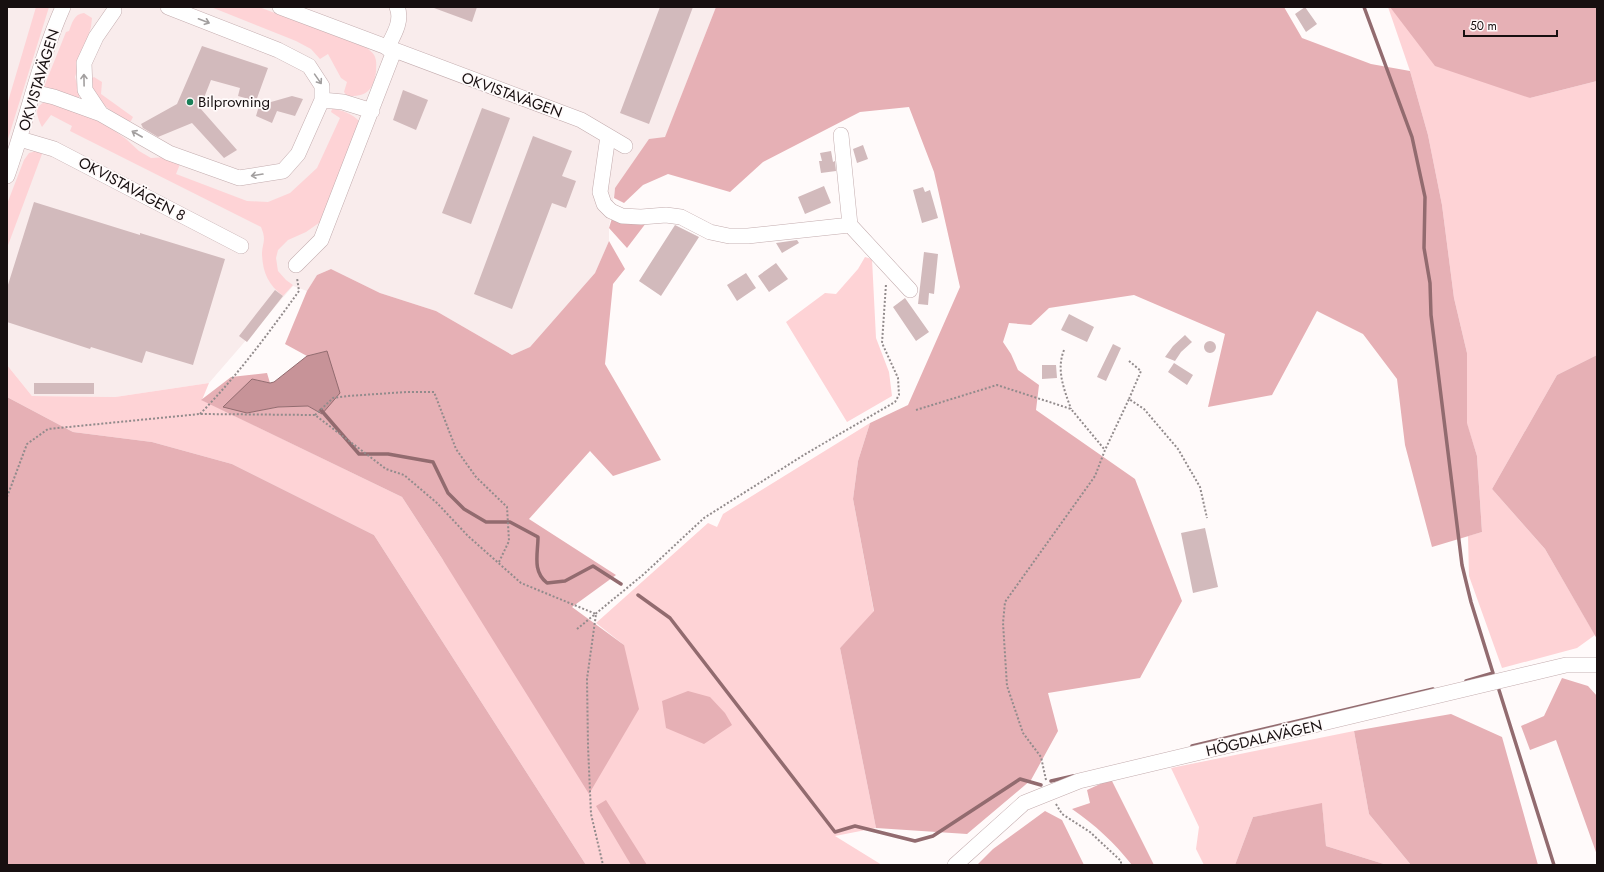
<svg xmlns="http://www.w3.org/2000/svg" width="1604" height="872" font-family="Jost,sans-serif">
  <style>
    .built { fill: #f9ecec }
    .green { fill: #fed3d6 }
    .forest { fill: #e6b0b5 }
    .water { fill: #c79398; stroke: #926b6f }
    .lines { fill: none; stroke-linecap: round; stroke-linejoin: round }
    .stream { stroke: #926b6f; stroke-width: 3.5 }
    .building { fill: #d2babc }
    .minor-casing { stroke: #c3acae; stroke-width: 16 }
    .path { stroke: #928b8c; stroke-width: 2; stroke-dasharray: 2 2; stroke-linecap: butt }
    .minor { stroke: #fff; stroke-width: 15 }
    .oneway { stroke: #a29f9f }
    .poi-dot { fill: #197f58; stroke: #fffafa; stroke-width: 1.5 }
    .labels { text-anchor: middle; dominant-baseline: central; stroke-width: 3.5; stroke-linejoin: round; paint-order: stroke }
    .street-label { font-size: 15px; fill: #170f10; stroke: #fffafa }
    .poi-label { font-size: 15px; fill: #170f10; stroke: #fffafa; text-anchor: start }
  </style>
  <rect width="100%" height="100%" fill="#fffafa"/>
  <path class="built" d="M7,7H716L665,138L615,188L609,228V241L595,273L530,347L512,355L436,311L380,293L331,269L317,275L307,291L293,286L209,383L115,397L32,396L7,365Z"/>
  <path class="green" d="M36,7H49L7,142V105Z
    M211,7H259L367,48C369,50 374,53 375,57C377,62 376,67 376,72C373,90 367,97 347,96L344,92L347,82L341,78L328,54L320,59L311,49L296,41Z
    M1388,7H1390L1530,98L1597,81V355L1557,375L1492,489L1545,549L1595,635L1577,648L1502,668L1469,576L1468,536L1482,532L1477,456L1467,424V353L1454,298L1442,205L1428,135L1410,71Z
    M84,13L92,18L91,27L75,77L79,91V102L44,87L66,32L69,31C72,23 74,14 84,13Z
    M94,77L102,82L101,94L133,117L131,121L125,122L99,101L92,92L91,79Z
    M45,102L91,114L126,139L139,151L151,158L167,157L180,164L176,174L247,201L268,202L290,193L317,168L340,118L331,112L332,109C343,110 353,114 360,122L326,218L306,232L288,240L278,250L276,258L278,271L286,280L293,285L283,296C269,285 263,274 262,255C262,243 267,241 261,227L70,131L72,126L51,115L42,127C37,117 33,107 45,102Z
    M39,150L42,154L7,248V204L24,160L29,153Z
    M865,257L872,259L876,338L889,372L892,396L847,422L786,322L825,293L836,294L858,269Z
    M7,365L32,396L115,397L209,383L202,400L402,497L443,560L624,645L596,623L708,523L717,527L723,514L870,423L858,461L853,499L874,612L840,648L876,828L835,836L882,865H586L374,535L232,464L152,442L73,432L7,397Z
    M1354,731L1369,814L1411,865H1387L1326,846L1322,804L1253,817L1235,865H1204L1196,849L1199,827L1171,768Z"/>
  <path class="forest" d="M716,7H1284L1302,38L1371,64L1410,71L1428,135L1442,205L1454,298L1467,353V423L1477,456L1482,532L1432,547L1405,445L1397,379L1363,334L1317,311L1272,395L1208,407L1225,334L1134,295L1049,308L1031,325L1009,323L1003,342L1011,354L1018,370L1039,385L1036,410L1135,479L1182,601L1140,678L1048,693L1058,731L1031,780L967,834L876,828L840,648L874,611L853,499L858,461L870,423L908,405L960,287L934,172L909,107L860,112L763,162L730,192L668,174L643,185L624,203L614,198L615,188L649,139L665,137Z
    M1390,7H1597V81L1530,98L1435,66Z
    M613,215L646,223L627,248L609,228Z
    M609,241L625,269L613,284L605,364L661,460L613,476L590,451L529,519L616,575L572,607L624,645L639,709L589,794L443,560L402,497L201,400L231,377L267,373L270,383L252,379L247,413L278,407L308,406L322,414L327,351L307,356L285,344L307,291L317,275L331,269L380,293L436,311L512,355L530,347L595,273Z
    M1597,355V639L1545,549L1492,489L1557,375Z
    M7,397L73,432L152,442L232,464L374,535L586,865H7Z
    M1562,678L1588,686L1597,696V855L1556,740L1530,750L1521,726L1544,716Z
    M688,691L710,697L725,713L732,725L704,744L666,728L662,701Z
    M1451,714L1502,737L1538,865H1411L1369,814L1354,731Z
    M1111,779L1154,865H1132C1113,841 1096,826 1072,809L1090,803L1087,790Z
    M606,800L647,865H631L596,806Z
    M1322,803L1326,846L1387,865H1235L1253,817Z
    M1045,811L1062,820L1084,865H977L993,849Z"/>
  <path class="water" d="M327,351L340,393L322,414L308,406L278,407L247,413L223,407L252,379L270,383L274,382L307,356Z"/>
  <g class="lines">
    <path class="stream" d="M1364,7L1412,137L1425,197L1424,248L1430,283L1431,315L1462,565L1471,602L1493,673L1466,681
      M321,410L359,454H388L433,462L448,493L464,509L486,522H510L538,537C538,554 532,571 547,583L565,581L593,566L621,584
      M638,595L670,618L835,832L855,826L915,841L933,836L1020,779L1041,785
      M1499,690L1554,865
      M1192,746L1433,689
      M1051,781L1073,776"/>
  </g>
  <path class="building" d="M434,7H477L472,22L434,8Z
    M660,7H693L649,124L620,113Z
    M1305,7L1317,24L1306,32L1295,14Z
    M202,46L268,68L256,101L238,96L240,88L211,80L200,108L237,150L224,158L192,123L158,137L143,128L141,124L177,104Z
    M403,90L428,100L416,130L393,120Z
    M292,96L303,99L295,116L277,111L272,123L256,116L259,106H257Z
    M482,108L510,118L471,224L442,213Z
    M533,136L572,151L562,176L576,181L566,208L552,203L512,309L474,294Z
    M863,145L868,159L857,163L853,149Z
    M831,151L833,162L835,161L836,171L821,173L819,161H822L820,153Z
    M824,186L831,203L805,214L798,197Z
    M923,187L925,192L930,190L938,218L922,223L913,190Z
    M34,202L140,235V233L225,259L193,365L146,351L142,363L91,347L90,349L7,322V288Z
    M675,225L699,237L661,296L639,281Z
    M797,240L799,243L782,253L776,243Z
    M924,252L938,254L934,294L929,293L928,305L918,304Z
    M776,263L788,279L769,292L758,276Z
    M746,273L756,288L737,301L727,285Z
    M275,290L283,296L247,342L239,336Z
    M905,298L929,332L916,341L893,307Z
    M1069,314L1094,327L1087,342L1061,330Z
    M1185,335L1192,342L1181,352L1175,361L1165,357L1173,346Z
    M1204 347a6 6 0 1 1 12 0a6 6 0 1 1-12 0Z
    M1113,344L1121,348L1106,381L1097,377Z
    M1174,363L1193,375L1187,385L1168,372Z
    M1042,365H1056L1057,378L1042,379Z
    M34,383H94V394H34Z
    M1205,528L1218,587L1193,593L1181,533Z"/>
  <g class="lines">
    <defs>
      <path id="minor" d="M280,7L581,120L625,146
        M387,48C393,36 403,21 397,7
        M33,92L54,97L101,114L169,153L239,178L283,171L298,154L322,100V86L309,66L278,50L168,7
        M322,100L343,102L372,111
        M101,114L85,90L84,63L96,37L114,11
        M841,135L850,225L910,290
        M608,136L600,192L604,204L611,211L622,216L641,217L666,215L681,217L710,232L729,236H748L850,225
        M20,139L54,149L241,246
        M7,176C27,120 39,61 63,7
        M296,265L321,240L394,51
        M955,865L1024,803L1079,781L1566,665H1597"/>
    </defs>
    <use href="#minor" class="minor-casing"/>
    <path class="path" d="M1064,350C1056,370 1064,389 1071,409
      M1129,361L1141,371L1129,399
      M916,410L997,385L1071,409L1105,450
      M200,414C237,376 268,334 299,291L297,278
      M315,415L333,398L348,396L406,392H434L456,449L476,477L507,507L509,541L499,562
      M7,497L27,444L48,429L200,414L315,415L386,469L404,475L437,503L468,536L521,583L596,614L587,679L588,746L591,814L603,865
      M577,629L644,574L704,518L807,453L895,402L899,395L898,378L882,343L886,284
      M1046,780L1041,757L1023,733L1007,686L1003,623L1005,602L1095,476L1105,450L1129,399L1144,409L1178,449L1200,487L1207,518
      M1056,804L1062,814L1090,832L1121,861V865"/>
    <use href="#minor" class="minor"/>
  </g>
  <defs><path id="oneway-shaft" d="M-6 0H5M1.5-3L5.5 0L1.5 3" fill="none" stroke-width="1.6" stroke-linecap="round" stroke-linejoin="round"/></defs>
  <g class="oneway">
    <use href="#oneway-shaft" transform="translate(204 21) rotate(21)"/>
    <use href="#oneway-shaft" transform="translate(318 79) rotate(55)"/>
    <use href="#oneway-shaft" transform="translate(84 80) rotate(-91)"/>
    <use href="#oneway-shaft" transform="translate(137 134) rotate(-150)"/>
    <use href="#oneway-shaft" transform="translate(257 175) rotate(171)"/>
  </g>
  <circle class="poi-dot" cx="190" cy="102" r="4"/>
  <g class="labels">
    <g class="street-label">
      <text transform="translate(39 80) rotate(-73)">OKVISTAVÄGEN</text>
      <text transform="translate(512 95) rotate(20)">OKVISTAVÄGEN</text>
      <text transform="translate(132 189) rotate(28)">OKVISTAVÄGEN 8</text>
      <text transform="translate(1264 738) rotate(-13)">HÖGDALAVÄGEN</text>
    </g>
    <g class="poi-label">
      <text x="198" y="102">Bilprovning</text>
    </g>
  </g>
  <rect width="1604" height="872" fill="none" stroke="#170f10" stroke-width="16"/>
  <path d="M1464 30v6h93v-6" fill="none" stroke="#170f10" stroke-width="2"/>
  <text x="1470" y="30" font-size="12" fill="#170f10" stroke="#fffafa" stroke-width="3" paint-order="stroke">50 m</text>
</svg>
